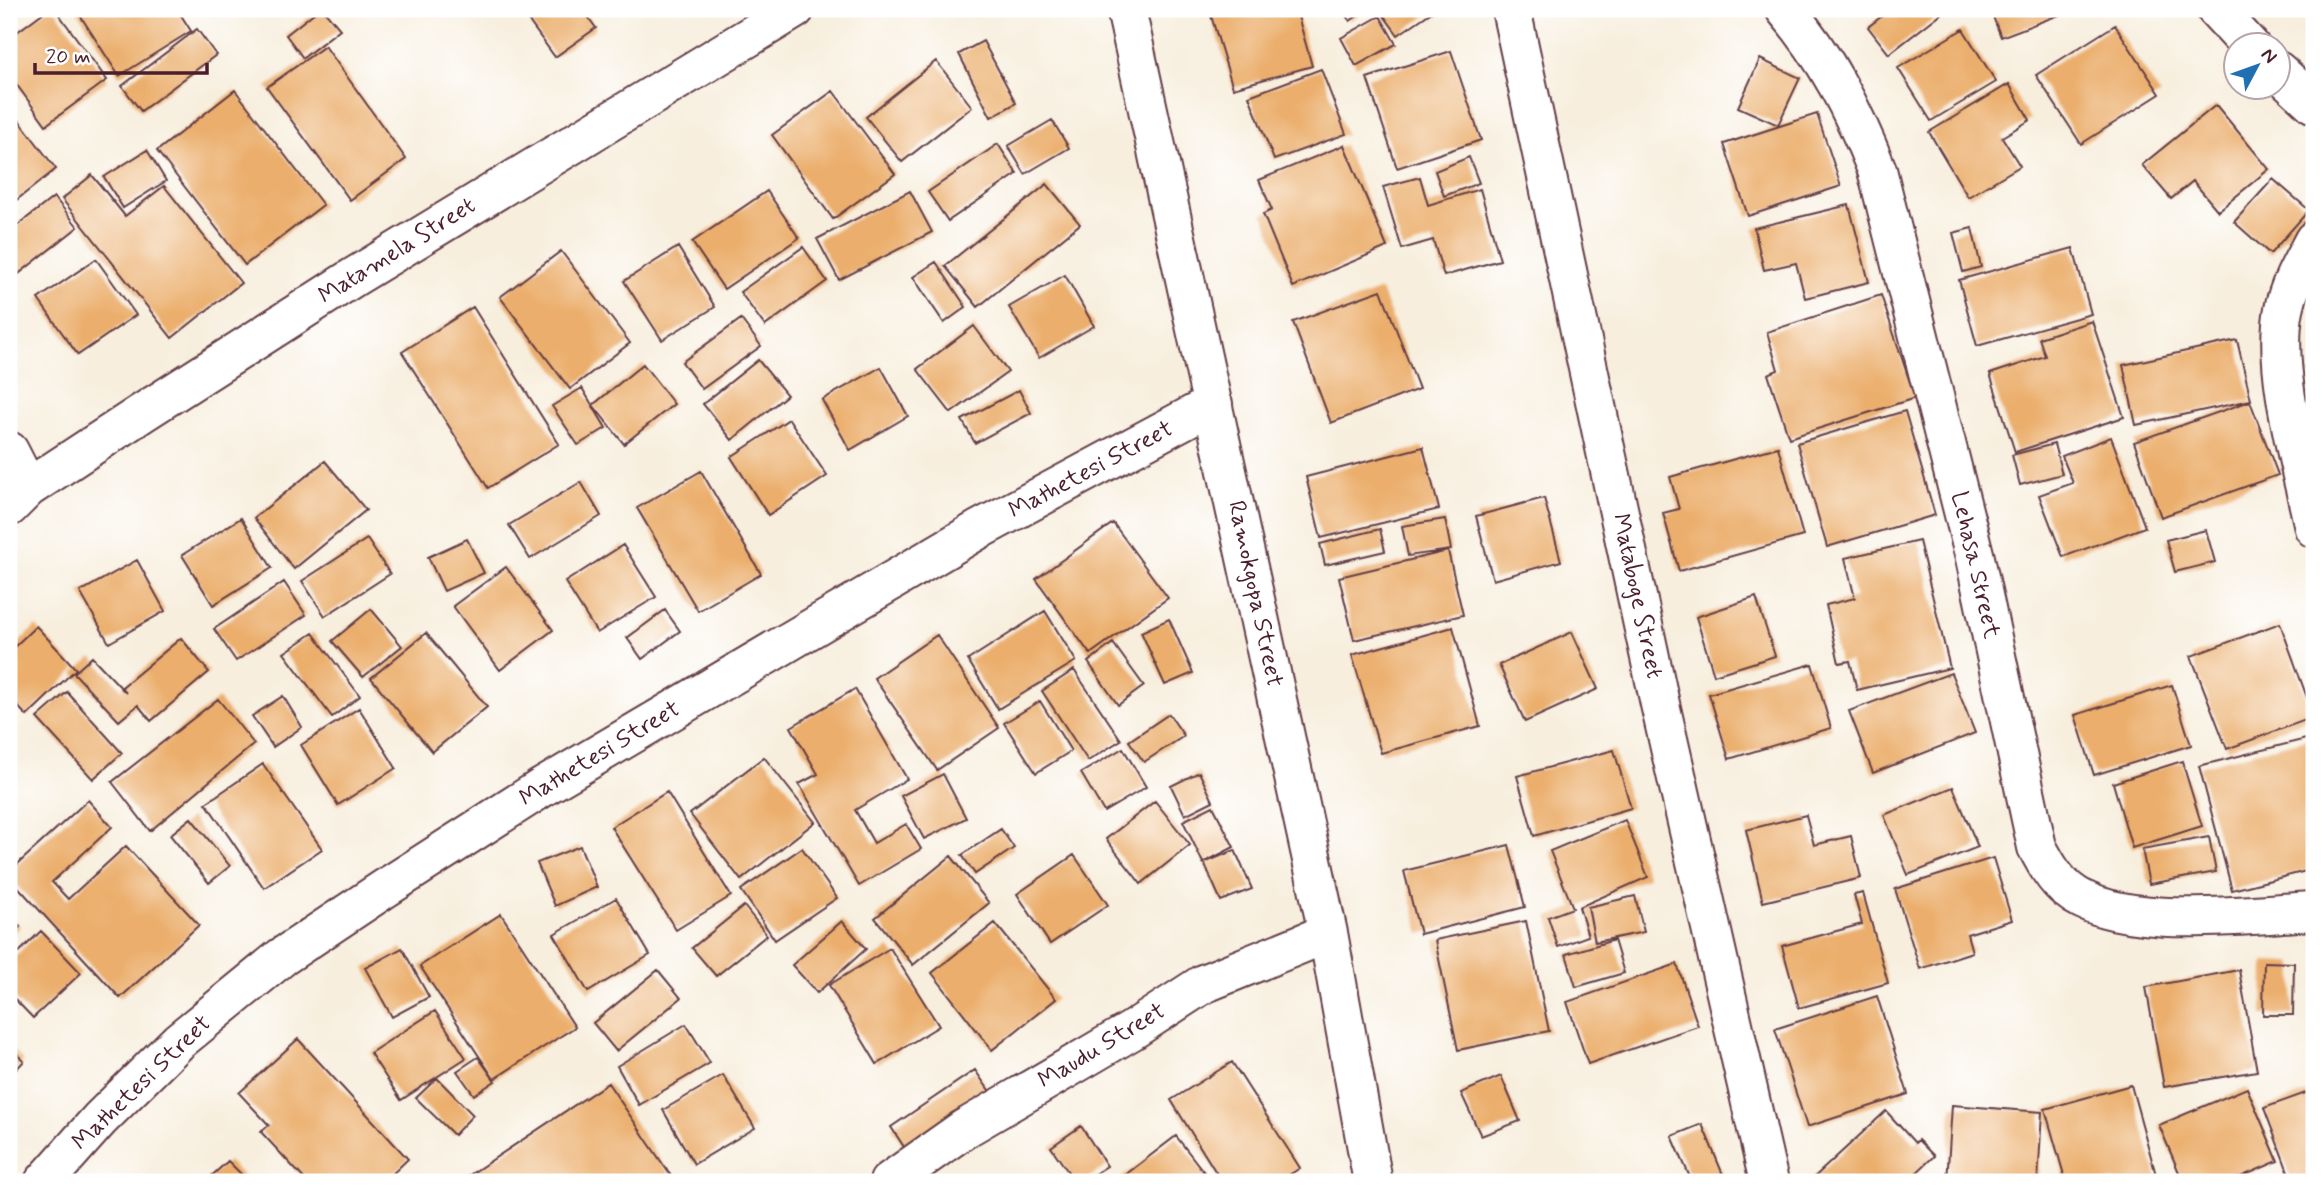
<svg xmlns="http://www.w3.org/2000/svg" width="2323" height="1191" font-family="Mynerve,sans-serif">
  <style>
    .building { fill: #ebae6c }
    .lines { fill: none; stroke-linecap: round; stroke-linejoin: round }
    .minor-casing { stroke: #643e46; stroke-width: 42 }
    .minor { stroke: #fff; stroke-width: 38 }
    .labels { text-anchor: middle; dominant-baseline: central; stroke-width: 5; stroke-linejoin: round; paint-order: stroke }
    .street-label { font-size: 24px; fill: #4a1f2b; stroke: #fff }
  </style>
  <rect width="100%" height="100%" fill="#fff"/>
  <filter id="ink" filterUnits="userSpaceOnUse"><feTurbulence type="fractalNoise" baseFrequency=".0143" numOctaves="2"/><feDisplacementMap in="SourceGraphic" scale="14" xChannelSelector="R" yChannelSelector="G"/><feConvolveMatrix kernelMatrix="1 2 1 2 8 2 1 2 1" color-interpolation-filters="sRGB"/></filter>
  <filter id="wash" filterUnits="userSpaceOnUse"><feTurbulence type="fractalNoise" baseFrequency=".00686" numOctaves="4" result="noise"/><feDisplacementMap in="SourceGraphic" scale="28" xChannelSelector="R" yChannelSelector="G"/><feGaussianBlur stdDeviation="1.57" result="paint"/><feColorMatrix in="noise" values="0 0 0 0 0 0 0 0 0 0 0 0 0 0 0 0 0 1.4 0 .05"/><feComposite in="paint" operator="in"/></filter>
  <g filter="url(#wash)">
    <rect width="100%" height="100%" fill="#f7eedd"/>
    <g id="blocks">
      <path class="building" d="M48,9H55L107,80L46,125L9,74V38Z
        M76,9H177L191,31L119,76Z
        M319,9H323L340,29L303,58L286,35Z
        M520,9H582L596,28L555,57Z
        M1209,9H1296L1312,66L1233,88Z
        M1341,9H1367L1350,21Z
        M1379,9H1436L1398,35Z
        M1891,9H1947L1889,54L1868,27Z
        M1990,9H2075L2001,37Z
        M1380,16L1396,44L1356,66L1341,38Z
        M2115,25L2160,94L2081,144L2036,75Z
        M197,29L216,55L141,111L122,86Z
        M1963,29L1996,82L1931,121L1898,68Z
        M983,41L1016,103L991,117L959,54Z
        M325,46L406,159L350,200L267,87Z
        M1451,51L1481,140L1397,168L1367,78Z
        M1760,59L1800,78L1778,125L1738,107Z
        M936,61L972,107L902,162L866,117Z
        M1321,69L1346,134L1274,160L1249,96Z
        M2009,84L2030,120L2002,137L2020,166L1968,197L1929,132Z
        M235,90L323,205L245,265L157,151Z
        M833,91L895,174L833,219L772,135Z
        M2216,105L2269,169L2218,211L2193,181L2171,199L2142,165Z
        M9,107L56,169L9,206Z
        M1817,114L1841,186L1748,216L1724,144Z
        M1052,120L1069,148L1025,174L1008,146Z
        M998,144L1017,174L948,221L928,192Z
        M1344,145L1387,247L1293,287L1263,214L1272,210L1259,180Z
        M147,150L166,181L123,208L104,177Z
        M1469,157L1479,183L1444,196L1435,171Z
        M92,175L125,216L164,186L241,283L172,338L62,199Z
        M1420,177L1428,205L1480,189L1500,260L1444,276L1433,240L1402,249L1383,187Z
        M2273,179L2309,210L2270,254L2234,222Z
        M1047,184L1080,224L978,307L945,266Z
        M767,191L799,238L724,289L692,242Z
        M910,191L932,232L839,280L817,239Z
        M54,197L78,227L16,276L9,267V232Z
        M1849,205L1869,282L1805,298L1796,263L1764,270L1754,228Z
        M1972,228L1981,267L1963,272L1953,233Z
        M678,247L715,307L662,340L624,281Z
        M803,247L827,281L765,326L740,292Z
        M2073,248L2091,314L1977,346L1959,280Z
        M561,251L630,343L570,389L500,297Z
        M96,259L136,315L78,355L38,299Z
        M936,262L966,307L944,323L913,277Z
        M1065,275L1094,326L1039,358L1009,307Z
        M1381,290L1419,389L1331,423L1293,322Z
        M1881,295L1915,398L1789,438L1768,374L1778,370L1767,332Z
        M473,307L559,444L488,488L402,352Z
        M741,319L761,346L702,389L682,362Z
        M2092,321L2124,417L2015,452L1990,374L2045,356L2039,338Z
        M974,326L1008,372L951,413L917,369Z
        M2237,340L2251,400L2136,425L2123,365Z
        M758,360L787,395L732,440L703,404Z
        M643,364L674,404L624,444L593,405Z
        M881,367L908,416L850,450L822,400Z
        M582,388L606,428L578,445L552,406Z
        M1019,390L1031,413L975,443L962,420Z
        M2250,401L2278,475L2161,517L2134,442Z
        M1905,411L1935,515L1827,547L1797,443Z
        M789,419L827,476L768,515L731,457Z
        M2111,437L2145,527L2063,557L2039,495L2073,483L2062,456Z
        M2054,444L2062,474L2020,485L2012,455Z
        M1423,447L1439,509L1321,538L1306,477Z
        M1778,447L1803,536L1679,571L1663,513L1679,509L1670,477Z
        M325,461L366,510L294,569L254,518Z
        M701,471L761,574L698,611L637,508Z
        M581,482L601,516L530,559L509,525Z
        M1544,498L1561,561L1493,580L1476,516Z
        M241,518L272,568L213,605L182,555Z
        M1445,519L1451,550L1408,556L1402,526Z
        M1113,523L1168,598L1090,654L1036,579Z
        M1380,529L1385,551L1325,565L1320,544Z
        M2206,530L2215,562L2175,572L2166,540Z
        M367,539L390,574L325,616L302,581Z
        M467,539L484,573L444,591L428,557Z
        M1919,541L1950,668L1857,690L1850,661L1839,663L1826,605L1855,598L1845,558Z
        M623,545L656,597L597,633L565,582Z
        M1448,551L1463,615L1354,640L1339,577Z
        M137,560L165,611L109,643L80,592Z
        M506,567L553,630L500,670L453,606Z
        M284,582L306,615L236,661L214,629Z
        M1756,597L1775,656L1714,675L1696,617Z
        M371,609L402,646L363,677L332,641Z
        M665,610L680,631L642,659L627,638Z
        M1045,611L1076,661L998,709L968,660Z
        M1169,619L1193,673L1165,685L1141,632Z
        M2280,623L2314,717L2227,749L2191,656Z
        M36,626L76,669L27,716L9,697V652Z
        M1453,627L1480,726L1381,753L1352,655Z
        M1572,632L1598,689L1525,722L1499,665Z
        M313,633L360,696L332,717L284,653Z
        M426,633L487,707L432,752L371,678Z
        M937,635L999,728L937,770L874,678Z
        M181,638L209,672L151,721L138,705L119,721L74,673L92,657L126,693L122,687Z
        M1113,643L1144,686L1118,705L1088,662Z
        M1812,664L1831,728L1729,759L1709,694Z
        M1074,670L1121,740L1088,761L1042,691Z
        M1951,673L1975,733L1873,773L1849,711Z
        M2172,685L2191,745L2094,775L2075,715Z
        M855,689L907,779L855,810L874,843L906,824L921,849L859,886L799,784L818,774L791,727Z
        M67,692L122,753L93,779L37,718Z
        M283,696L302,727L273,747L252,716Z
        M218,699L254,744L150,831L112,782Z
        M1040,701L1071,751L1036,773L1004,723Z
        M359,708L396,768L338,805L301,745Z
        M1169,714L1184,736L1144,762L1129,741Z
        M2314,737V869L2232,890L2199,766Z
        M1123,748L1146,787L1104,812L1081,773Z
        M1614,750L1631,808L1534,836L1517,776Z
        M764,757L815,822L741,880L690,814Z
        M2182,761L2202,826L2132,848L2113,783Z
        M263,764L322,849L264,888L206,803Z
        M1199,772L1213,801L1185,815L1171,786Z
        M943,774L966,818L924,839L901,796Z
        M1953,787L1978,847L1908,875L1884,815Z
        M667,792L731,896L676,930L611,827Z
        M88,800L112,827L52,882L68,899L126,846L199,925L120,998L9,877V872Z
        M1155,801L1190,845L1141,884L1106,839Z
        M1213,806L1234,847L1203,863L1183,821Z
        M1806,815L1814,845L1851,836L1861,878L1763,902L1746,830Z
        M191,818L230,866L209,883L170,835Z
        M1625,820L1648,877L1579,907L1588,936L1558,947L1548,917L1573,908L1550,851Z
        M1001,829L1014,848L975,874L962,855Z
        M2209,837L2216,872L2149,884L2142,849Z
        M1509,845L1525,907L1420,934L1404,871Z
        M580,846L597,887L555,906L537,863Z
        M802,848L837,898L775,940L741,890Z
        M1235,850L1252,889L1221,901L1204,863Z
        M1074,855L1108,905L1050,944L1017,894Z
        M951,856L989,903L913,965L875,918Z
        M1993,858L2012,920L1967,934L1972,952L1920,969L1895,889Z
        M1863,893L1888,983L1799,1008L1782,946L1862,924L1854,895Z
        M1635,896L1644,932L1595,942L1588,907Z
        M616,898L650,955L588,992L554,934Z
        M744,906L767,935L716,976L692,948Z
        M501,914L575,1027L494,1079L420,966Z
        M9,915L20,927L9,937Z
        M842,921L866,949L817,993L792,965Z
        M1526,921L1549,1031L1458,1050L1435,940Z
        M995,923L1056,999L992,1050L932,973Z
        M41,931L81,973L33,1018L9,993V962Z
        M1614,940L1624,973L1576,987L1566,954Z
        M402,948L429,997L392,1017L365,968Z
        M890,948L939,1026L877,1064L829,985Z
        M2264,962L2294,963L2293,1015H2263Z
        M1677,964L1698,1026L1588,1064L1567,1002Z
        M658,970L681,998L616,1051L593,1023Z
        M2239,970L2257,1071L2164,1087L2146,987Z
        M1877,996L1908,1094L1807,1127L1775,1029Z
        M435,1011L466,1058L401,1100L370,1053Z
        M686,1024L710,1063L639,1105L617,1066Z
        M298,1039L408,1159L384,1182H307L261,1132L269,1125L239,1093Z
        M9,1046L24,1061L9,1077Z
        M478,1057L495,1081L474,1095L457,1071Z
        M1232,1062L1300,1168L1278,1182H1222L1171,1100Z
        M975,1070L993,1096L908,1153L891,1127Z
        M723,1075L755,1128L694,1164L663,1110Z
        M1501,1076L1520,1121L1481,1136L1461,1093Z
        M437,1078L473,1115L454,1135L416,1098Z
        M608,1083L675,1182H459Z
        M2131,1085L2158,1182H2066L2045,1109Z
        M2247,1088L2278,1161L2229,1182H2183L2159,1125Z
        M2314,1090V1182H2292L2264,1108Z
        M1952,1105L2042,1112L2038,1182H1947Z
        M1886,1111L1915,1143L1918,1140L1934,1156L1907,1182H1809Z
        M1702,1124L1726,1182H1692L1672,1136Z
        M1081,1126L1107,1166L1082,1182H1075L1051,1147Z
        M1176,1136L1210,1180L1207,1182H1116Z
        M228,1161L249,1182H205Z"/>
    </g>
  </g>
  <g filter="url(#ink)">
    <use href="#blocks" fill-opacity="0" stroke="#643e46" stroke-width="2"/>
    <g class="lines">
      <defs>
        <path id="minor" d="M1126,9L1328,933L1373,1182
          M1511,9L1660,704L1769,1182
          M1785,9C1827,58 1853,110 1877,170L1975,558L2037,847C2045,862 2054,879 2068,890C2118,932 2250,914 2314,911
          M2216,9L2250,46
          M2278,71L2314,104
          M2314,240C2303,261 2289,285 2284,309C2272,371 2301,466 2314,528
          M9,451L28,488
          M9,507L28,488L142,413L354,277L795,9
          M44,1182L100,1119L179,1041L282,957L384,889L543,787L978,530L1213,404
          M889,1182L964,1129L1131,1031L1203,984L1328,933"/>
      </defs>
      <use href="#minor" class="minor-casing"/>
      <use href="#minor" class="minor"/>
    </g>
  </g>
  <g class="labels">
    <g class="street-label">
      <text transform="translate(397 251) rotate(-32)">Matamela Street</text>
      <text transform="translate(1091 470) rotate(-28)">Mathetesi Street</text>
      <text transform="translate(1975 565) rotate(77)">Lehasa Street</text>
      <text transform="translate(1255 594) rotate(78)">Ramokgopa Street</text>
      <text transform="translate(1637 596) rotate(78)">Mataboge Street</text>
      <text transform="translate(600 754) rotate(-31)">Mathetesi Street</text>
      <text transform="translate(1102 1046) rotate(-31)">Maudu Street</text>
      <text transform="translate(142 1083) rotate(-44)">Mathetesi Street</text>
    </g>
  </g>
  <rect width="2323" height="1191" fill="none" stroke="#fff" stroke-width="35"/>
  <g transform="translate(2257 66) rotate(49)"><circle r="33" fill="#ffffff" stroke="#b7a5aa" stroke-width="2"/>
  <path d="M0-5L12 26L0 18L-12 26Z" fill="#1f6fb2"/>
  <text y="-10" font-size="19" font-weight="bold" text-anchor="middle" fill="#4a1f2b">N</text>
  </g>
  <path d="M35 63v10h172v-10" fill="none" stroke="#4a1f2b" stroke-width="3.5"/>
  <text x="46" y="63" font-size="21" fill="#4a1f2b" stroke="#ffffff" stroke-width="5" paint-order="stroke">20 m</text>
</svg>
